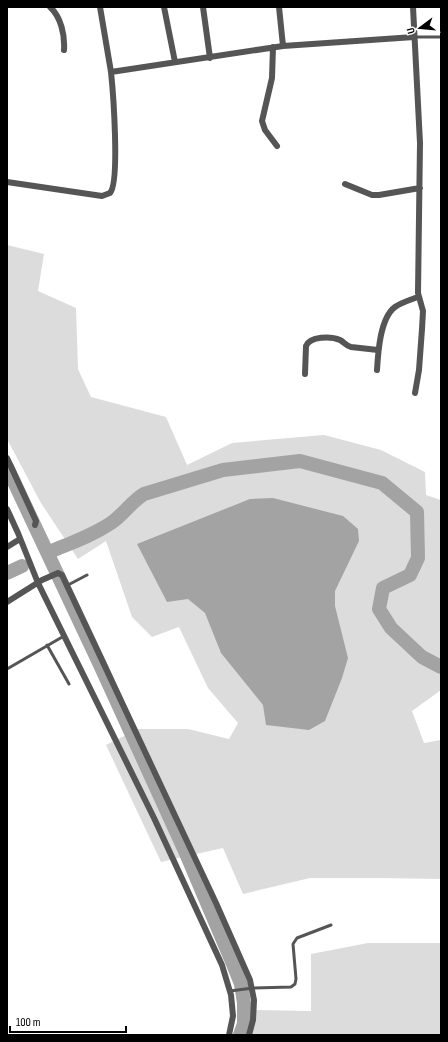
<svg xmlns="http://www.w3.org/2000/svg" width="448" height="1042" font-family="'Sofia Sans Condensed',sans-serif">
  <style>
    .green { fill: #dcdcdc }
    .water { fill: #a3a3a3 }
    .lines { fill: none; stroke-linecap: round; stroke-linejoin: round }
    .river { stroke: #a3a3a3; stroke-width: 14 }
    .lane { stroke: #555; stroke-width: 3 }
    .street { stroke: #555; stroke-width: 6 }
  </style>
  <rect width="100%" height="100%" fill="#fff"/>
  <path class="green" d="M7,245L44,254L38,291L76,308L78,369L91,397L166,417L187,465L232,443L324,435L381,450L425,472L426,495L441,500V690L412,711L424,743L441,740V879L380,878H310L243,894L223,848L161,862L106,745L138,729H188L229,739L238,723L208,688L179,627L152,637L132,617L106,541L78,559L41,503L7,439Z
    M368,943H441V1035H249L252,1010L311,1011V954Z"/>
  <path class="water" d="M273,498L343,516L358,529L359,541L335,591V606L348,658L342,678L325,721L309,730L266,725L263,705L221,653L205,613L188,599L167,602L137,544L250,499Z"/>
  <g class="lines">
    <path class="river" d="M7,467L101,667L185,851L233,964L241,984L244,1003V1024L240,1035
      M54,550C74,542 93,535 111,523C123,515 131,502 144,494L223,470L300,461L382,483L417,512L418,558L410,575L383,588L379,609L391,628L422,657L441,667
      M7,573L22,566"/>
    <path class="lane" d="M415,37H441
      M68,585L87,575
      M47,645L69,684
      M7,669L64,636
      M230,991L253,988L291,987L295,984L296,979L293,944L297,938L331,925"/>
    <path class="street" d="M50,7C61,17 65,35 64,50
      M100,7L111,72L283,46L414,37
      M164,7L175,62
      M203,7L210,58
      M279,7L283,46
      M413,7L420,143L418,293L423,311L422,329L419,370L415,393
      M273,47L272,78L262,121L265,130L277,146
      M7,182L102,196L110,193C120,182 113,91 111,72
      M345,184L372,195H379L420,188
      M377,370C378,353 380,318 395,307C402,302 410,300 418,297
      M305,374L306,346C310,336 331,336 340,340C344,342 346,346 351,347C360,348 369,349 378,350
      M7,458L36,521L35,525
      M7,509L18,533L38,583L154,818L222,965L231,995L233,1016L229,1035
      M7,547L20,539
      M7,602L42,580L58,573L62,575L216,903L250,980L254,1000L253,1020L249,1035"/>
  </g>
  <rect width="448" height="1042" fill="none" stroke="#000000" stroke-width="16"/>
  <g transform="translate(420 28) rotate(254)" stroke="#ffffff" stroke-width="3" paint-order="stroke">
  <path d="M0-3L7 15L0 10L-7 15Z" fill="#000000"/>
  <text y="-6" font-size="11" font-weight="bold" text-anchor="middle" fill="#000000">U</text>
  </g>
  <path d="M10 1026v6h116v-6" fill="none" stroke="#000000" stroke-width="2"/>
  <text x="16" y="1026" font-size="12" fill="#000000" stroke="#ffffff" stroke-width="3" paint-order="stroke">100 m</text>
</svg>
